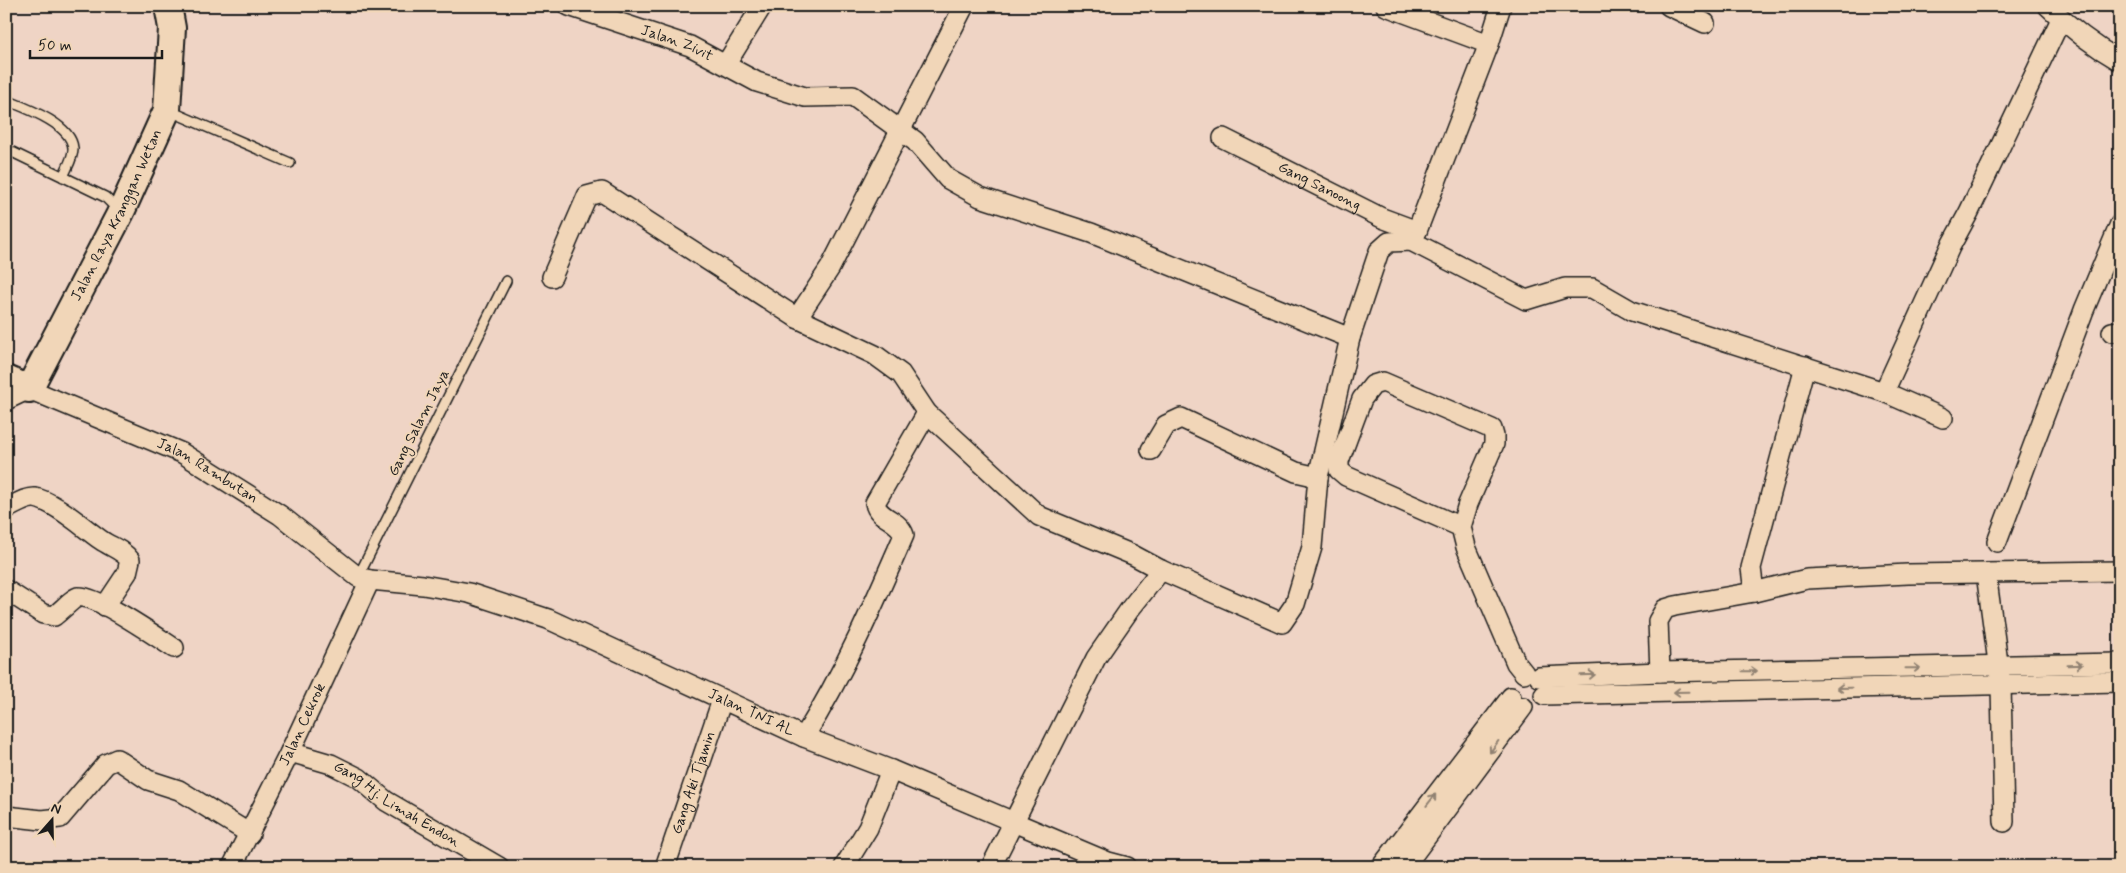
<svg xmlns="http://www.w3.org/2000/svg" width="2126" height="873" font-family="Mynerve,sans-serif">
  <style>
    .lines { fill: none; stroke-linecap: round; stroke-linejoin: round }
    .lane-casing { stroke: #1c1c1c; stroke-width: 12 }
    .street-casing { stroke: #1c1c1c; stroke-width: 22 }
    .secondary-casing { stroke: #1c1c1c; stroke-width: 30 }
    .lane { stroke: #f1d6b8; stroke-width: 9 }
    .street { stroke: #f1d6b8; stroke-width: 19 }
    .secondary { stroke: #f1d6b8; stroke-width: 26 }
    .oneway { stroke: #918272 }
    .labels { text-anchor: middle; dominant-baseline: central; stroke-width: 4; stroke-linejoin: round; paint-order: stroke }
    .street-label { font-size: 15px; fill: #1c1c1c; stroke: #f1d6b8 }
  </style>
  <rect width="100%" height="100%" fill="#efd4c5"/>
  <filter id="ink" filterUnits="userSpaceOnUse"><feTurbulence type="fractalNoise" baseFrequency=".02" numOctaves="2"/><feDisplacementMap in="SourceGraphic" scale="10" xChannelSelector="R" yChannelSelector="G"/><feConvolveMatrix kernelMatrix="1 2 1 2 8 2 1 2 1" color-interpolation-filters="sRGB"/></filter>
  <g filter="url(#ink)">
    <g class="lines">
      <defs>
        <path id="lane" d="M6,100C26,108 71,124 73,148C74,157 66,169 63,177
          M170,111L290,163
          M6,149L105,197L119,211
          M358,577L506,281"/>
        <g id="street">
          <path id="s1" d="M569,6L690,46L757,82L805,97L853,96L915,141L948,179L980,197L1091,233L1350,338"/>
          <path d="M1386,6L1489,44"/>
          <path d="M1669,6L1705,23"/>
          <path d="M2048,6C2069,27 2094,46 2120,61"/>
          <path d="M726,64L762,6"/>
          <path id="s2" d="M1223,138L1382,218L1417,231"/>
          <path d="M1411,241L1417,231L1489,44L1501,6"/>
          <path d="M552,277L587,196L602,192L797,318L875,355L901,374L927,413L1039,516L1133,555L1161,570L1282,623L1295,604L1312,547L1318,477L1350,338L1379,251L1389,242L1411,241L1526,300L1565,288H1592L1632,311L1884,392L1943,418"/>
          <path d="M797,318L830,268L964,6"/>
          <path d="M2112,332L2120,331"/>
          <path d="M1884,392L1950,247L1969,212L2061,19"/>
          <path id="s3" d="M6,400L29,389L182,453L280,515L358,577L370,580L423,585L469,593L548,619L804,737L891,770L1108,862L1127,867"/>
          <path d="M1151,450L1166,425L1181,418L1296,472L1318,477"/>
          <path d="M6,509C15,505 26,497 35,498C54,501 85,529 101,540C111,547 123,550 130,560L127,573L105,606"/>
          <path d="M1461,527L1346,476L1339,470V461L1362,399L1373,385L1383,382L1492,429L1494,436V444L1468,504L1461,527L1466,547L1516,663L1524,673"/>
          <path d="M1997,542L2084,310L2120,224"/>
          <path d="M1986,573L2001,685L2004,822"/>
          <path d="M6,590L43,614L54,616C60,612 74,597 78,597C95,594 157,637 174,648"/>
          <path d="M1754,592L1751,568L1805,366"/>
          <path d="M1660,672L1658,621L1665,609L1675,606L1754,592L1807,579L1908,574L2120,571"/>
          <path d="M1539,677L1660,672L2120,663"/>
          <path d="M1544,695L2120,682"/>
          <path d="M804,737C844,673 874,604 904,535C899,519 878,519 875,503L927,413"/>
          <path id="s4" d="M290,752L331,764L359,778L386,801L499,867"/>
          <path d="M6,816L42,820L60,818L106,764L117,759L148,780L179,790L250,834"/>
          <path id="s5" d="M232,867L290,752L370,580"/>
          <path id="s6" d="M665,867L722,700"/>
          <path d="M844,867L868,828L891,770"/>
          <path d="M991,867L1096,658L1130,609L1161,570"/>
          <path d="M1381,867L1511,697"/>
          <path d="M1404,867L1523,707"/>
        </g>
        <g id="secondary">
          <path id="s7" d="M6,379L29,389L121,212L167,110L172,28L168,6"/>
        </g>
      </defs>
      <use href="#lane" class="lane-casing"/>
      <use href="#street" class="street-casing"/>
      <use href="#secondary" class="secondary-casing"/>
      <use href="#lane" class="lane"/>
      <use href="#street" class="street"/>
      <use href="#secondary" class="secondary"/>
    </g>
    <defs><path id="oneway-shaft" d="M-6 0H5M1.5-3L5.5 0L1.5 3" fill="none" stroke-width="1.6" stroke-linecap="round" stroke-linejoin="round" transform="scale(1.25)"/></defs>
    <g class="oneway">
      <use href="#oneway-shaft" transform="translate(2075 665) rotate(-2)"/>
      <use href="#oneway-shaft" transform="translate(1913 668) rotate(-1)"/>
      <use href="#oneway-shaft" transform="translate(1750 671) rotate(-1)"/>
      <use href="#oneway-shaft" transform="translate(1588 675) rotate(-2)"/>
      <use href="#oneway-shaft" transform="translate(1844 688) rotate(179)"/>
      <use href="#oneway-shaft" transform="translate(1681 692) rotate(179)"/>
      <use href="#oneway-shaft" transform="translate(1494 747) rotate(126)"/>
      <use href="#oneway-shaft" transform="translate(1431 800) rotate(-52)"/>
    </g>
  </g>
  <g class="labels">
    <g class="street-label">
      <text stroke="none"><textPath href="#s1" startOffset="114">Jalan Zivit</textPath></text>
      <text stroke="none"><textPath href="#s2" startOffset="108">Gang Sanoong</textPath></text>
      <text stroke="none"><textPath href="#s7" startOffset="220">Jalan Raya Kranggan Wetan</textPath></text>
      <text transform="translate(419 423) rotate(-63)">Gang Salam Jaya</text>
      <text stroke="none"><textPath href="#s3" startOffset="222">Jalan Rambutan</textPath></text>
      <text stroke="none"><textPath href="#s3" startOffset="826">Jalan TNI AL</textPath></text>
      <text stroke="none"><textPath href="#s5" startOffset="159">Jalan Cekrok</textPath></text>
      <text stroke="none"><textPath href="#s6" startOffset="89">Gang Aki Tjamin</textPath></text>
      <text stroke="none"><textPath href="#s4" startOffset="120">Gang Hj. Limah Endon</textPath></text>
    </g>
  </g>
  <rect width="2126" height="873" fill="none" stroke="#f1d6b8" stroke-width="25"/>
  <rect x="12" y="12" width="2101" height="848" fill="none" stroke="#1c1c1c" stroke-width="2" filter="url(#ink)"/>
  <g transform="translate(52 820) rotate(20)" stroke="#f1d6b8" stroke-width="4" paint-order="stroke">
  <path d="M0-4L9 19L0 12L-9 19Z" fill="#1c1c1c"/>
  <text y="-8" font-size="14" font-weight="bold" text-anchor="middle" fill="#1c1c1c">N</text>
  </g>
  <path d="M30 50v8h132v-8" fill="none" stroke="#1c1c1c" stroke-width="2.5"/>
  <text x="38" y="50" font-size="15" fill="#1c1c1c" stroke="#f1d6b8" stroke-width="4" paint-order="stroke">50 m</text>
</svg>
